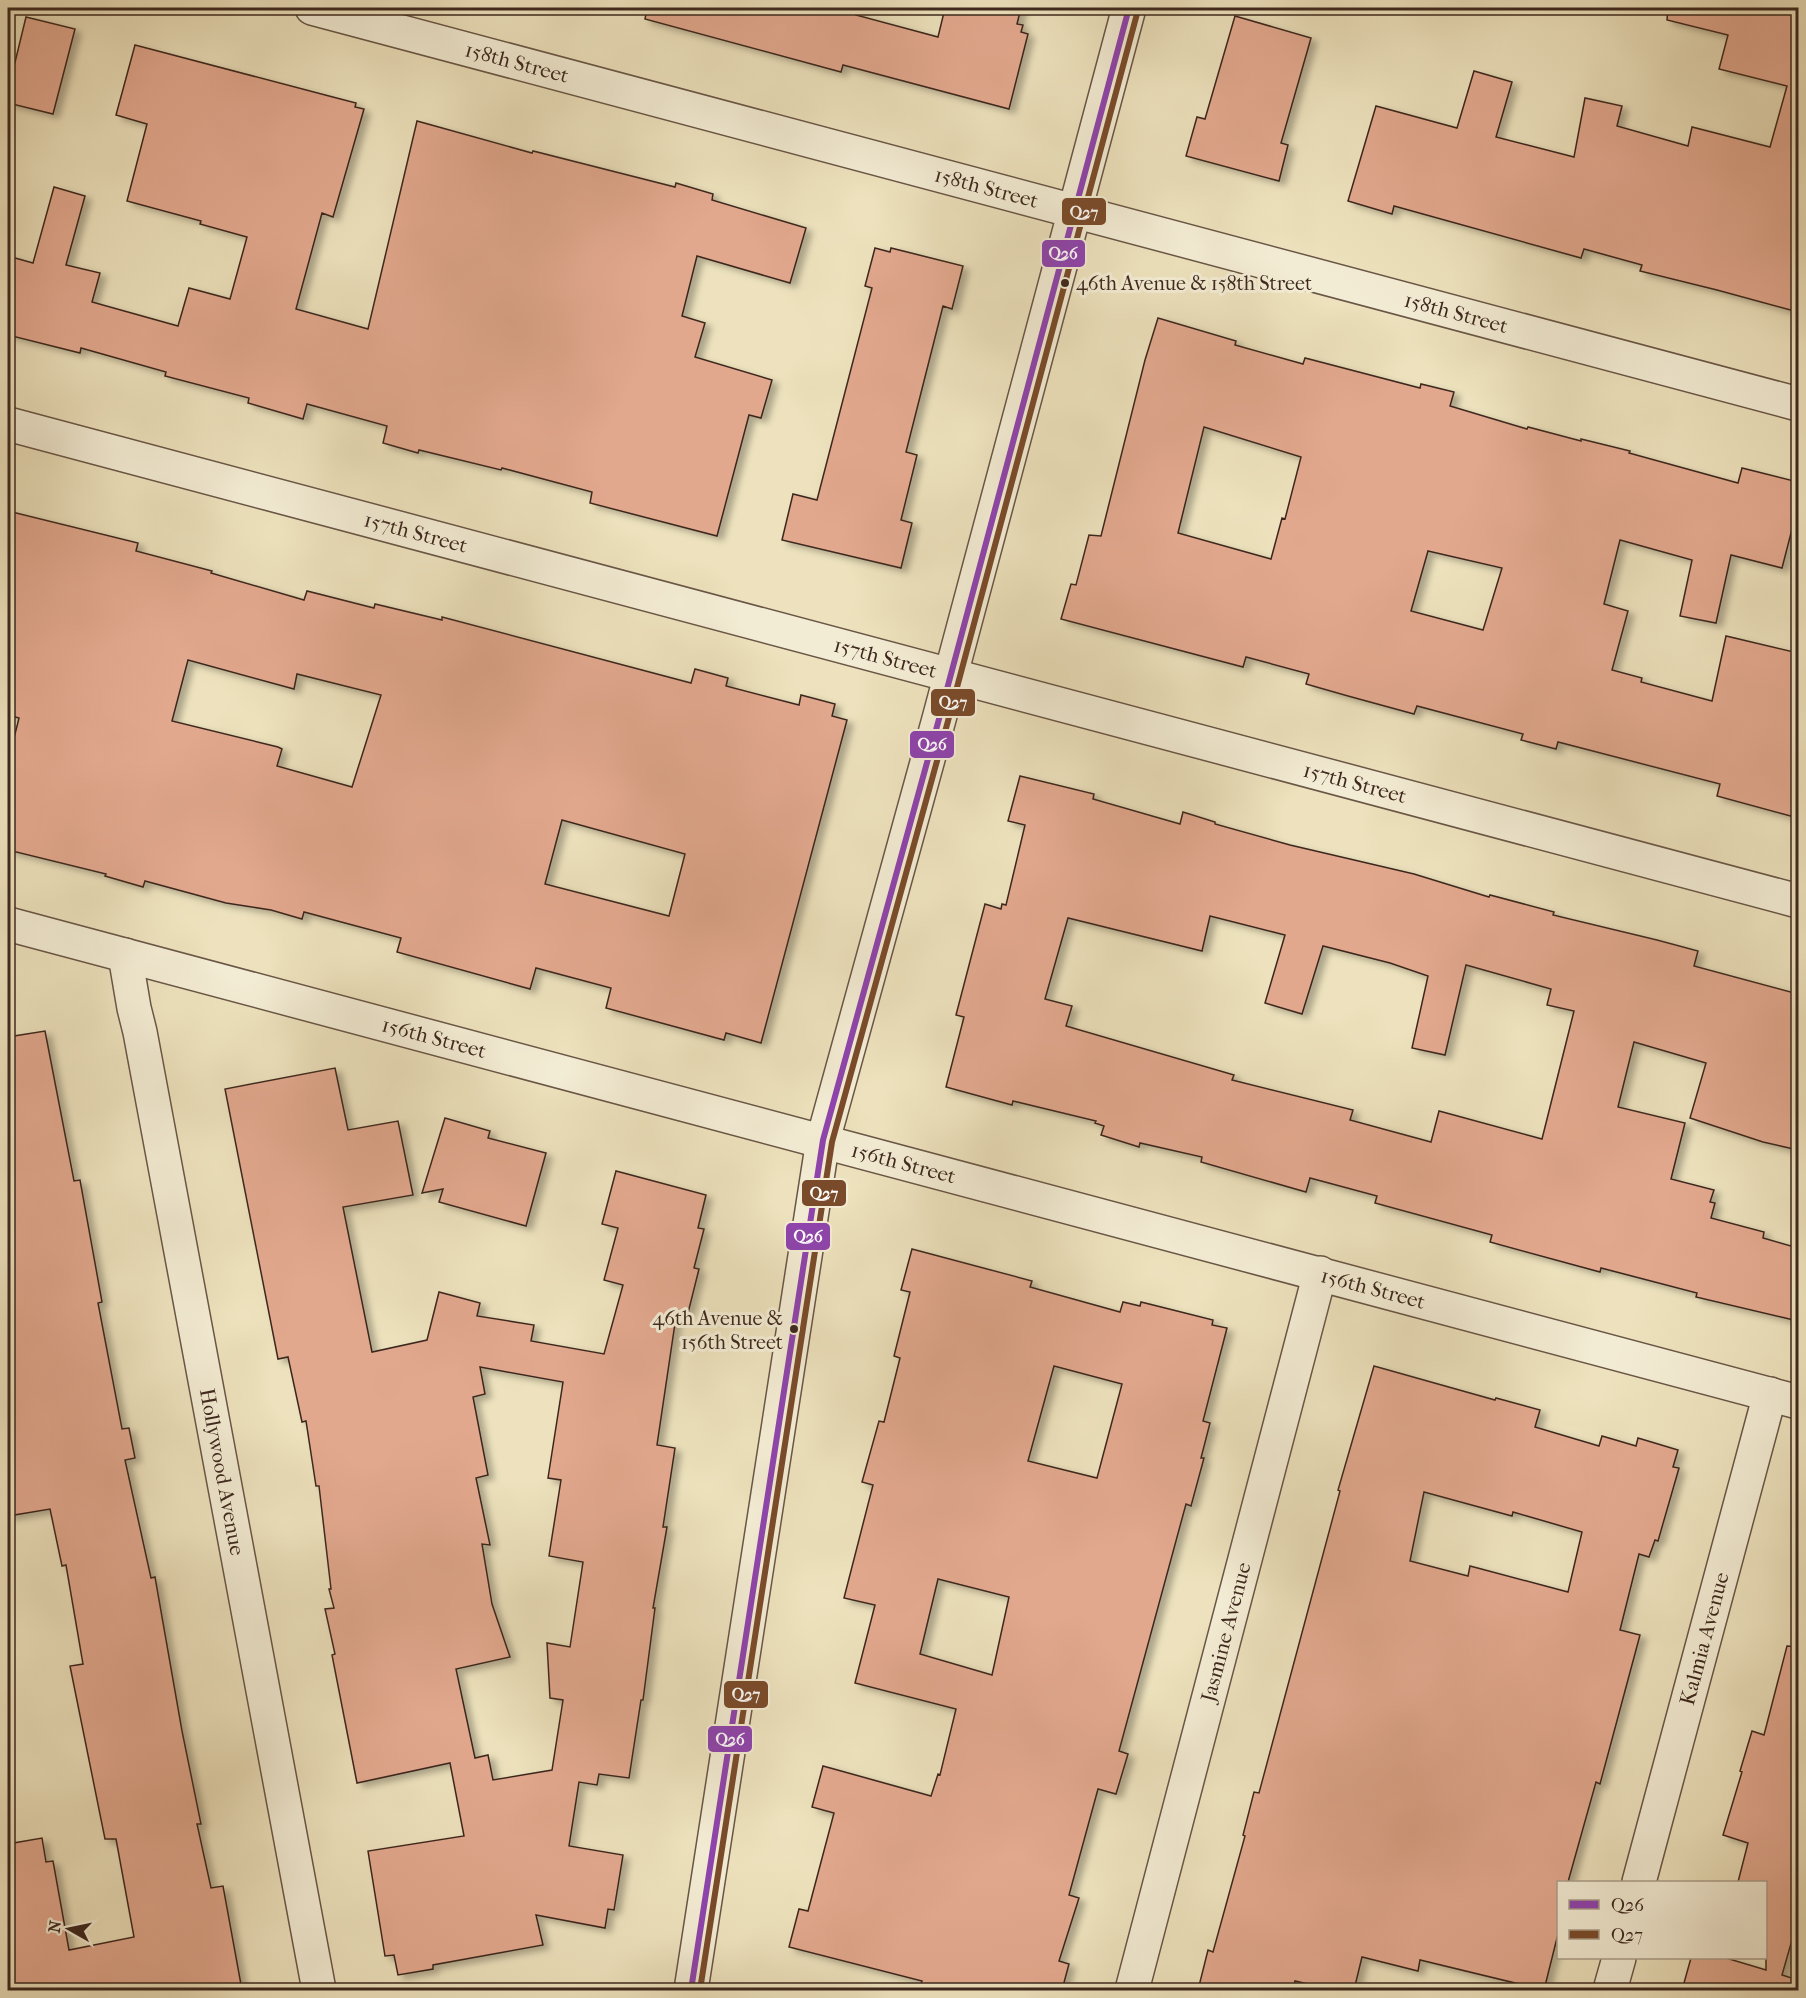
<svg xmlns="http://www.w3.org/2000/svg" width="1806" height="1998" font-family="'IM FELL French Canon',serif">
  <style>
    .building { fill: #e2a88e; stroke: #3d281e; stroke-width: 1.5; fill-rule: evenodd; filter: url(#shadow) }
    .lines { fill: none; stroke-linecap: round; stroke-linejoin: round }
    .minor-casing { stroke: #695646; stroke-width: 36 }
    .minor { stroke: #f3ecd4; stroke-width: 33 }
    .bus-1-casing { stroke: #f3ecd4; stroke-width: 10 }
    .bus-2-casing { stroke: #f3ecd4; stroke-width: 10 }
    .bus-1 { stroke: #8e44ad; stroke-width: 6 }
    .bus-2 { stroke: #7a4b2a; stroke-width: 6 }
    .bus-dot { fill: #3d281e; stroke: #f3ecd4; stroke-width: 2 }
    .labels { text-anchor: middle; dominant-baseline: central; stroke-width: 6; stroke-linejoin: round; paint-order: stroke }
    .bus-label { font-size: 20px; fill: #3d281e; stroke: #f3ecd4; text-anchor: start }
    .street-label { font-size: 21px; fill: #3d281e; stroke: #f3ecd4 }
    .line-badge { stroke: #f3ecd4; stroke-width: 2 }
    .badge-label { font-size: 16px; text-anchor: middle; font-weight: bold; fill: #fff }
  </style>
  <defs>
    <filter id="shadow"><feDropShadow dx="6" dy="4" stdDeviation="3" flood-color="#0004"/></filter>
  </defs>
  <rect width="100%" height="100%" fill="#ede2bd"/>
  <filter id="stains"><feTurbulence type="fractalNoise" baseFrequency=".00333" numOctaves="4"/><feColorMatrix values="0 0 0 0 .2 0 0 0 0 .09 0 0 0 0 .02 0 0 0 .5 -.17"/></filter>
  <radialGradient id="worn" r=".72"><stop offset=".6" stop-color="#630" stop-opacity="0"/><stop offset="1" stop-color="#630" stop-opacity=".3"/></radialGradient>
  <path class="building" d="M647,8H858L856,15L938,37L945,8H1021L1017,24L1023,25L1021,32L1028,34L1009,109L843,65L841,72L645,19Z
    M1668,8H1798V312L1717,290L1640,271L1642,265L1584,249L1581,258L1394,206L1392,214L1348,201L1376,106L1457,128L1474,71L1512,82L1496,137L1574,157L1585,98L1622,106L1617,126L1688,146L1692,127L1770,147L1787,86L1719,69L1728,35L1667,20Z
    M1235,16L1311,38L1281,143L1288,145L1279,181L1186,156L1197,117L1205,119Z
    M26,17L75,29L53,114L8,103V91Z
    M135,45L329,96L356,103L355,107L364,109L333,217L322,213L296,309L368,329L417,121L532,153L533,151L675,187L676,183L713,194L712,200L806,228L790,283L697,256L682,316L705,323L695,357L772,380L761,418L749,415L717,536L590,503L592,492L502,468L501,470L419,450L418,453L383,443L387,426L307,404L303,419L248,403L249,398L165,376L166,372L81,348L80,353L8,335V256L33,263L54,187L85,196L66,265L100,273L92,302L178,326L189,288L230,299L247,237L200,224L201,221L127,201L147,124L116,115Z
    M875,248L890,252L891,248L963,266L952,309L943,306L906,452L917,455L901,520L912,523L901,568L782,540L793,494L817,500L872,288L865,286Z
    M1158,318L1236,341L1235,345L1303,364L1305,358L1420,388L1421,384L1454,392L1450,406L1527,429L1528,427L1581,441V439L1630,451L1629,453L1738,483L1742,468L1798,482V506L1782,568L1731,555L1716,623L1680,616L1692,560L1620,540L1604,604L1628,611L1612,670L1642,678L1641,682L1712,701L1726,636L1798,653V818L1717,796L1720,784L1558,742L1556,749L1521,740L1523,734L1417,706L1414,714L1348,696L1306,684L1309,674L1246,657L1243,667L1061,619L1071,584L1076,585L1089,535L1101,536L1145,360ZM1204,427L1301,457L1285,519L1282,518L1271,559L1178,533ZM1428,551L1502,568L1483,630L1411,611Z
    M8,511L138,543L136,551L212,571L211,573L304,600L307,591L374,608L375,604L442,620V617L691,683L695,669L728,678L726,686L799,705L801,695L835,704L832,716L847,720L761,1043L726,1033L724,1040L606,1008L611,988L536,968L530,989L397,952L401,938L304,912L302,919L271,910L226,903L145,881L143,887L105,876L106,874L8,850V762L19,718L8,715ZM188,660L294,689L297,674L381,695L352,787L277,766L282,749L278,747L172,721ZM562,820L685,854L669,916L545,884Z
    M1020,776L1094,794L1093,799L1180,824L1183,812L1215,822V824L1290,845L1414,874L1489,897L1490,895L1554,912L1553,915L1657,940L1698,951L1694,966L1798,994V1150L1763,1142L1690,1118L1706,1063L1634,1042L1618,1107L1685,1123L1671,1179L1714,1190L1710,1202L1715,1203L1711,1218L1764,1232L1763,1238L1798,1248V1321L1696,1297L1697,1293L1601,1268L1600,1272L1490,1242L1492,1235L1375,1203L1377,1196L1310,1178L1306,1192L1201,1162L1202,1157L1140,1143L1139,1147L1101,1135L1104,1126L1095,1123L1096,1121L1013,1101L1012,1105L946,1087L964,1017L956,1015L985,904L1001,909L1002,904L1006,905L1025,825L1008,821ZM1210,916L1285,935L1265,1003L1302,1014L1323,946L1390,963L1428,976L1412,1048L1445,1055L1466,965L1551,989L1547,1005L1574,1011L1542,1139L1439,1111L1431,1142L1350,1120L1353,1110L1232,1080L1234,1075L1066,1026L1072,1006L1045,999L1068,918L1202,951Z
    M45,1031L74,1181L80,1180L102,1302L98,1303L122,1429L129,1428L135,1458L125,1460L151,1578L155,1577L182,1731L201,1824H197L211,1888L223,1886L242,1990H8V1844L42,1838L46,1862L53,1861L69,1950L134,1937L116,1839H105L70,1666L83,1664L66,1565L62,1566L50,1509L8,1516V1037Z
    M335,1068L348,1130L398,1121L413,1195L343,1207L372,1352L427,1340L439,1292L480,1303L477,1316L534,1325L531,1341L604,1354L623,1285L604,1280L618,1228L602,1224L616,1171L706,1195L698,1228L704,1229L694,1268L699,1269L688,1313L677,1310L657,1445L675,1448L663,1527H667L653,1608H655L643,1700H641L629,1778L599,1774L597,1785L579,1782L569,1846L623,1855L614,1910L608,1909L605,1928L536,1915L543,1945L433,1965V1969L398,1975L394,1955L385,1956L368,1851L464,1836L450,1763L357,1783L332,1655L335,1654L325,1609L334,1608L329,1589H331L319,1486H316L306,1421L302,1422L288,1357L278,1359L225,1089ZM480,1367L563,1382L548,1478L561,1480L549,1556L583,1562L570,1647L547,1643L550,1698L563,1700L552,1770L493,1780L488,1755L475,1758L456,1669L510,1657L492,1604L482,1544L490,1545L476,1478L488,1475L473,1397L485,1394Z
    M445,1118L490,1131L488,1138L546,1153L526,1226L439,1202L443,1189L422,1193Z
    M912,1249L1032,1281L1030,1287L1120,1312L1123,1302L1140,1306L1141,1302L1213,1320L1212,1325L1227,1328L1203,1421L1210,1423L1201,1458H1204L1191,1506L1186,1504L1119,1751L1128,1754L1116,1794L1098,1789L1069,1895L1079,1898L1059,1961L1069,1964L1062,1990H919L922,1981L789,1947L799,1909L808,1911L834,1813L812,1807L823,1766L931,1796L938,1774L940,1775L956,1709L855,1683L875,1605L844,1598L873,1485L862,1482L879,1421L884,1422L900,1358L894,1356L910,1292L901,1290ZM1054,1366L1122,1384L1097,1478L1028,1461ZM938,1579L1009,1597L992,1675L920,1654Z
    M1374,1366L1495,1400L1496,1398L1540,1410L1535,1427L1599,1446L1602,1436L1636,1446L1638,1438L1678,1450L1673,1467L1679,1468L1658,1541L1655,1540L1649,1557L1639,1554L1620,1630L1640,1635L1600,1784L1596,1782L1568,1882H1558V1934L1544,1990L1420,1960L1418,1971L1362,1957L1354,1990H1333L1295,1981L1293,1990H1198L1208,1950L1213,1952L1245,1836L1243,1835L1254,1792L1259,1793L1340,1491L1338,1490ZM1424,1492L1512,1516L1513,1512L1582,1532L1568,1592L1470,1566L1468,1576L1410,1561Z
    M1787,1646L1798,1647V1919L1782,1975L1798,1980V1990H1682L1691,1958H1726L1766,1970V1882H1738L1748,1843L1723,1835L1742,1772L1740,1771L1752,1731L1764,1735Z"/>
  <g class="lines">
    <defs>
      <g id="minor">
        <path id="s1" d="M312,8L1798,404"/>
        <path id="s2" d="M8,424L1798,901"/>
        <path id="s3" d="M8,924L1798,1402"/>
        <path id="s4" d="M125,955L134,1008L140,1032L319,1990"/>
        <path id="s5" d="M1639,1882L1770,1394"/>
        <path d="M691,1990L823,1140L939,719L1129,8"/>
        <path id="s6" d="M1132,1990L1320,1273"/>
        <path d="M1610,1990L1619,1958"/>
      </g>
    </defs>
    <use href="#minor" class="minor-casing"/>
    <use href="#minor" class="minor"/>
    <defs>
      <path id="bus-1" d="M691,1990L823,1140L939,719L1129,8"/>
      <path id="bus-2" d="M700,1990L832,1142L948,721L1138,10"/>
    </defs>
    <use href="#bus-1" class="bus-1-casing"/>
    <use href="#bus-2" class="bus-2-casing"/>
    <use href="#bus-1" class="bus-1"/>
    <use href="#bus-2" class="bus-2"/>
  </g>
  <g class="bus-dot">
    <circle cx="1065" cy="283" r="5"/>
    <circle cx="794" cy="1329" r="5"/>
  </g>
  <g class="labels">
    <g class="bus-label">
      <text x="1076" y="283">46th Avenue &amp; 158th Street</text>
      <text x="783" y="1318" text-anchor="end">46th Avenue &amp;<tspan x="783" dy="24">156th Street</tspan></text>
    </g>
    <g class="street-label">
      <text stroke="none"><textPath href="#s1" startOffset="212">158th Street</textPath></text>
      <text stroke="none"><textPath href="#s1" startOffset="698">158th Street</textPath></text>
      <text stroke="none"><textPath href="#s1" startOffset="1184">158th Street</textPath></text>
      <text stroke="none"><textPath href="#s2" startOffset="422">157th Street</textPath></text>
      <text stroke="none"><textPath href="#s2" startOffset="908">157th Street</textPath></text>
      <text stroke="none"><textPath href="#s2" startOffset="1394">157th Street</textPath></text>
      <text stroke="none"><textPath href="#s3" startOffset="441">156th Street</textPath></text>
      <text stroke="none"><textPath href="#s3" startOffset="927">156th Street</textPath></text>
      <text stroke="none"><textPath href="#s3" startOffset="1413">156th Street</textPath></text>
      <text stroke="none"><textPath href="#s4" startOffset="526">Hollywood Avenue</textPath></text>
      <text stroke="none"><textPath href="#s6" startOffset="370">Jasmine Avenue</textPath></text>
      <text stroke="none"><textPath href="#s5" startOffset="252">Kalmia Avenue</textPath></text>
    </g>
  </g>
  <g class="line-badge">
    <rect x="1061" y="197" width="46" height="29" rx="6" fill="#7a4b2a"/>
    <rect x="1041" y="239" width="45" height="29" rx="6" fill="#8e44ad"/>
    <rect x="930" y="688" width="46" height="29" rx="6" fill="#7a4b2a"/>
    <rect x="909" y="730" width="46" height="29" rx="6" fill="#8e44ad"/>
    <rect x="801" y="1179" width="46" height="28" rx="6" fill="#7a4b2a"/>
    <rect x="785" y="1222" width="46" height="29" rx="6" fill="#8e44ad"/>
    <rect x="723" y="1680" width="46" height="29" rx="6" fill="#7a4b2a"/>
    <rect x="707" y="1725" width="46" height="28" rx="6" fill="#8e44ad"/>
  </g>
  <g class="badge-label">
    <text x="1084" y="218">Q27</text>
    <text x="1063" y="259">Q26</text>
    <text x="953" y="708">Q27</text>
    <text x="932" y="750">Q26</text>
    <text x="824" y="1199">Q27</text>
    <text x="808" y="1242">Q26</text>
    <text x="746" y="1700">Q27</text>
    <text x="730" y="1745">Q26</text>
  </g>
  <rect width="1806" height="1998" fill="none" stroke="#ede2bd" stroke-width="30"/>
  <rect x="9" y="9" width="1788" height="1980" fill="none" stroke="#3d281e" stroke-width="3"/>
  <rect x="15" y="15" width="1776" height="1968" fill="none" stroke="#3d281e" stroke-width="1.5"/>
  <rect x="1557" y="1881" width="210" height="78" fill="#f3ecd4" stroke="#aa9e8b" stroke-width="1.5"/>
  <rect x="1569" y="1900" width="30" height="9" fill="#8e44ad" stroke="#aa9e8b" stroke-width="1.5"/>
  <text x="1611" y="1911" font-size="18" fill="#3d281e">Q26</text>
  <rect x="1569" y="1930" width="30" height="9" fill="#7a4b2a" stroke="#aa9e8b" stroke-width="1.5"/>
  <text x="1611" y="1941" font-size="18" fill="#3d281e">Q27</text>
  <g transform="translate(69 1929) rotate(279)" stroke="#f3ecd4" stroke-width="4.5" paint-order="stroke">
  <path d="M0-4.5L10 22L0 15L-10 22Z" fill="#3d281e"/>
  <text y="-9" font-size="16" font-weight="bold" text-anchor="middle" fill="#3d281e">N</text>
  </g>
  <rect width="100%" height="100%" filter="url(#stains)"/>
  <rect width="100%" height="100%" fill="url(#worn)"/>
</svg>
